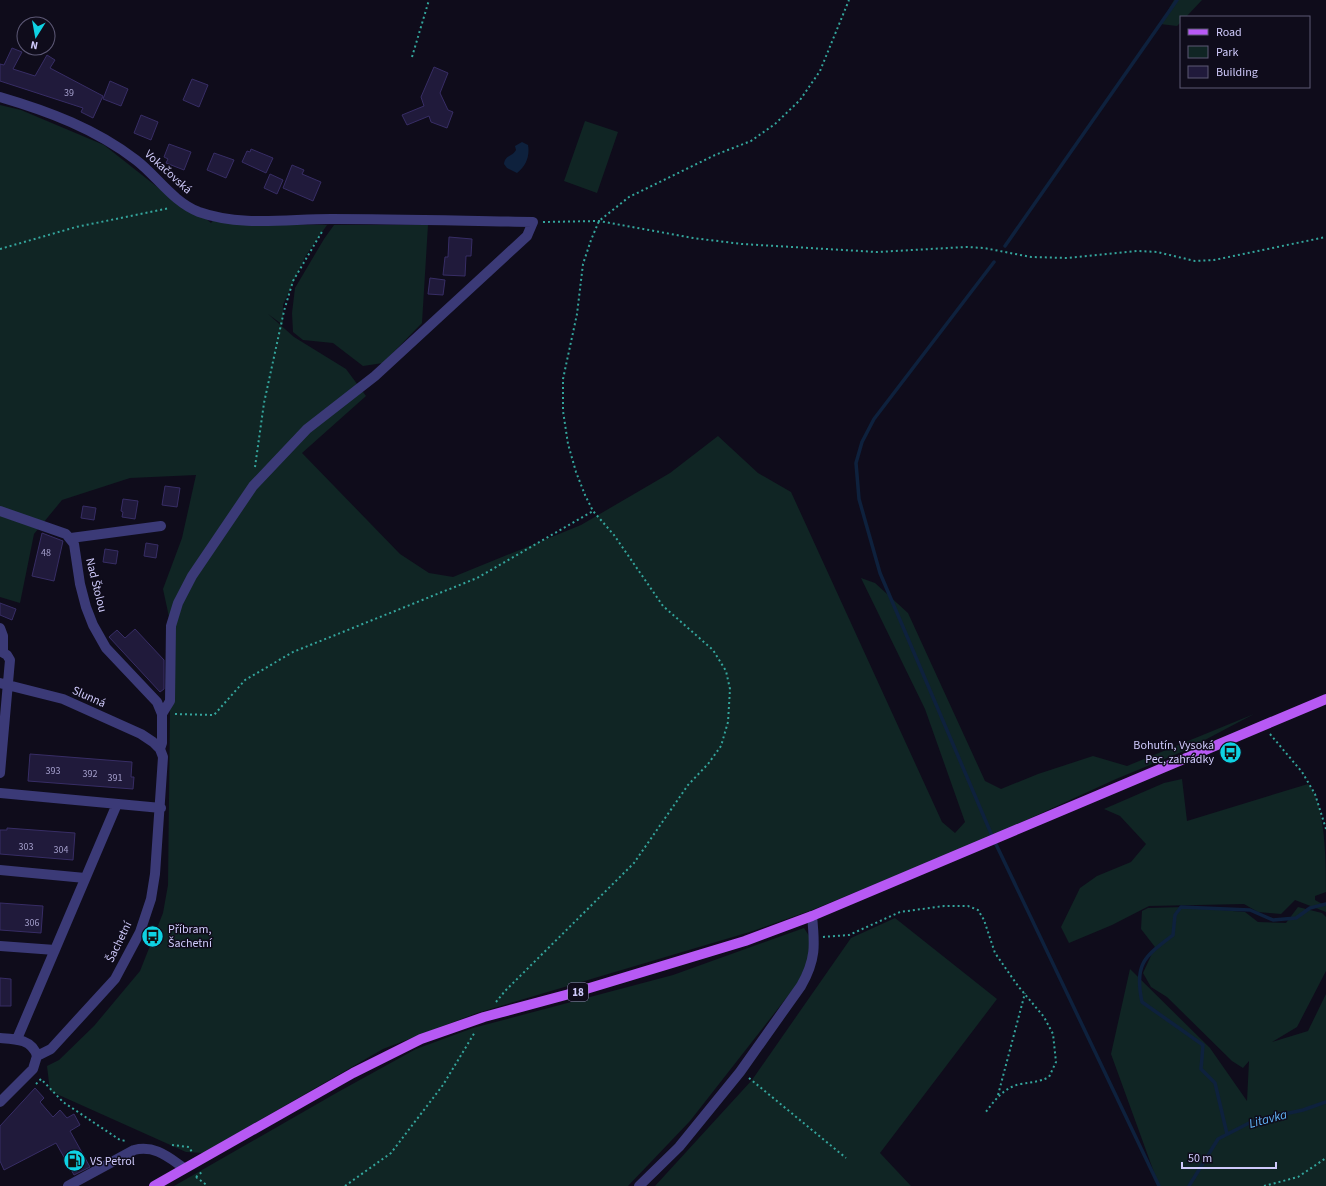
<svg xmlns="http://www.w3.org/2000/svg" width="1326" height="1186" font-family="'Source Sans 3',sans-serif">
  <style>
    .green { fill: #102524 }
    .water { fill: #0e213d }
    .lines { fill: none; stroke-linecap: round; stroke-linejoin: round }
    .stream { stroke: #0e213d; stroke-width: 3.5 }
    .building { fill: #201a3b; stroke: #372d65 }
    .path { stroke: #34a59c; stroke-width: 2; stroke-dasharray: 2 3; stroke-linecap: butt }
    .minor { stroke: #3b3a77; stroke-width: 10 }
    .major { stroke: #b759f4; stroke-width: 10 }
    .labels { text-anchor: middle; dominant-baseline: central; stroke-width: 3; stroke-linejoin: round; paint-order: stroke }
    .number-label { font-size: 10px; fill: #a39ecb }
    .shield { fill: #0f0c1b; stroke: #9591b8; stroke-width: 1 }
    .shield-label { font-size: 11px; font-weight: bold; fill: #cfcafb }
    .street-label { font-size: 12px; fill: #cfcafb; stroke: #0f0c1b }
    .poi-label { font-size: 12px; fill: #cfcafb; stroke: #0f0c1b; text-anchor: start }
    .water-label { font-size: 13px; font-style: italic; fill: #5fb2f4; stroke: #0f0c1b }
  </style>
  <rect width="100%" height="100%" fill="#0f0c1b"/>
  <path class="green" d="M1174,0H1202L1186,17H1181V22L1177,26L1160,24Z
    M0,105L21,110L104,145L175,201L198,212L211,223L214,219L257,224L327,225L305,257L283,305V325L268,314L294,337L346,369L366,396L302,453L400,554L429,573L453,577L581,525L670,473L718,436L758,473L791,492L942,822L955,833L965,822L925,709L861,578L875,583L908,613L985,781L1001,789L1038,774L1093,756L1127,766L1254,714L1184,751L1116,779L978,842L812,910L753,931L477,1013L383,1049L203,1153L186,1152L50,1091L47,1066L59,1060L94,1026L140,971L163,913L168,885L171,626L163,589L182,538L196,475L130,478L62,500L34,534L20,603L0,597Z
    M585,121L618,132L597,193L564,181Z
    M334,225H428L422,323L383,363L363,366L333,343L303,340L293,332L292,313L295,288L324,239Z
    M1182,779L1187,821L1308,784C1326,803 1326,865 1326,892L1315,896V900L1326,906V912L1295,900L1281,914L1258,912L1244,904L1149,906L1112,925L1069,943L1061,927L1080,888L1097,876L1131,862L1146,844L1120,816L1104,809L1164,783Z
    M1184,907L1245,912L1258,922L1286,923L1298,907L1322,913L1326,917V971L1297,1027L1272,1042L1308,1031L1326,994V1186H1159L1111,1054L1130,969L1210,1048L1247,1101L1249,1061L1243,1068L1232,1061L1167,997L1151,987L1143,973L1155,947L1141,929L1142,911L1148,908Z
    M895,918L997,999L880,1153L911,1186H655L752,1080L851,938Z
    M804,928L811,939L809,962L798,983L690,1121L628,1186H174L338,1092L416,1049L473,1028L673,975Z"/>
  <path class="water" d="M522,142L528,145C530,156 526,166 517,173L507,168L504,164C505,155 512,157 516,150L515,146Z"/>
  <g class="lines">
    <path class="stream" d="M1005,246L1177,0
      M994,262L874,419L862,442L856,463L859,499L880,573L993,838L1159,1186
      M1227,1134L1215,1083L1201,1069L1203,1045L1142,1002C1134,964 1144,957 1173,935L1175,915L1181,907L1250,910L1273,920L1296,918L1310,908L1326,904
      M1189,1186L1218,1139L1253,1121L1303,1110L1326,1102"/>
  </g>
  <path class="building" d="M12,48L22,52L13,69L35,76L47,55L55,60L50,68L103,96L93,118L81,112L83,108L0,81V64L4,65Z
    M434,67L448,73L440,93L448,110L453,112L447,128L431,122L429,116L407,125L402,115L424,106L421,97Z
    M192,79L208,85L199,107L183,100Z
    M110,81L128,89L121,106L103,99Z
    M141,115L158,122L151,140L134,133Z
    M169,144L191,152L184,170L166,163L168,159L164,157Z
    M251,149L273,158L266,173L242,162L247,151L250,152Z
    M214,153L234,160L226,178L207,170Z
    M292,165L304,170L302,174L321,182L313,201L283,188Z
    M270,174L283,180L277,194L264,188Z
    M449,237L472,239L471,256H466L465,276L443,275L445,257H448Z
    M430,278L445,280L443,295L428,294Z
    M165,486L180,488L177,507L162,505Z
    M123,499L138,501L135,519L122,517L123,512L121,511Z
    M83,506L96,508L94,520L81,518Z
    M42,533L63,541L54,581L32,576Z
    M146,543L158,545L156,558L144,556Z
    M105,549L118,551L116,564L103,562Z
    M0,603L16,609L12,620L0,615Z
    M135,629L164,660V689L160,692L109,637L117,630L125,638Z
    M30,754L132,762L131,777H134L133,789L28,781Z
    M7,828L75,833L73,860L0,854V830H7Z
    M0,903L43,906L41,933L0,930Z
    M0,978L11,979V1006H0Z
    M35,1088L44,1098L40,1102L53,1117L60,1110L67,1118L74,1114L80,1125L70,1131L90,1167L74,1175L56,1143L4,1170L0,1161V1126Z"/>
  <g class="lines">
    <path class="path" d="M412,57L429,0
      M543,222L599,221L693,238L742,244L877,252L966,247L984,248L1031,257L1068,258L1137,251L1157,252L1195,261L1214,260L1326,237
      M0,249L76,227L170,208
      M255,467L264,403L284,311L293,281L323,230
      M175,714L214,715L245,680L293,652L477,578L593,511
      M1270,734L1302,772L1315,794L1326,829
      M823,937L849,935L900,912L944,906H968L978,910L984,920L995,953L1018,986L1044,1017L1053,1034L1056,1062L1049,1077C1039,1082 1032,1082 1021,1084C1004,1087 995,1100 985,1113
      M496,1002L505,991L634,863L688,785L708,764L721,746L728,722L730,689L726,671L713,650L663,606L614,535L593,511L585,495L576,472L568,444L563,411V379L577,314L583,264L591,240L599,221L629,197L715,155L751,141L775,124L800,100L820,71L849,0
      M749,1078L846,1158
      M36,1084L41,1079L63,1102L120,1140L127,1141
      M998,1095L1025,993
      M172,1145L189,1147L192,1152
      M196,1177L203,1171
      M196,1177L208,1186
      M345,1186L391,1153L443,1085L475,1032
      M1264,1186L1298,1177L1326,1158"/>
    <path class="minor" d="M0,97C48,111 96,129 136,160C157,176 173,202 199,212C241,227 287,219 331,219C398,219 466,221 533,222L527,236L375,376L307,429L253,486L192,576L178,603L171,626L170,701L162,714
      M0,511L66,534L74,544L80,584L86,607L93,625L106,648L157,702L162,714V743L160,749L163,757L155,874L151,899L140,932L115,979L51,1049L37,1056
      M71,538L161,526
      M0,628L3,636V651
      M0,651L7,655L10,660L0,773
      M0,683L63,699L141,734L153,742L160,749
      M0,793L161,808
      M0,870L85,878
      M0,946L55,950
      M0,1038C15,1039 32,1039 37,1056
      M17,1039L117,804
      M0,1102L33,1069L37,1056
      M68,1186L134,1150C155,1145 168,1157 184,1168
      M639,1186L679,1147L740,1072L801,986C816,960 815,945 812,916"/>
    <path class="major" d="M154,1186L353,1073L421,1039L484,1017L573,993L745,941L812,916L1326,699"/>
  </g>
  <defs>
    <symbol id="bus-disc" viewBox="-11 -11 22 22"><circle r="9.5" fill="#0fd2e3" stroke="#0f0c1b"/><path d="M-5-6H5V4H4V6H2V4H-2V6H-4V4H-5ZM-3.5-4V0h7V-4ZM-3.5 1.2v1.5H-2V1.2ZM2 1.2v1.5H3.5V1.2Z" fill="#111"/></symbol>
    <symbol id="fuel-disc" viewBox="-11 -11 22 22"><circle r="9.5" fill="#0fd2e3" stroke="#0f0c1b"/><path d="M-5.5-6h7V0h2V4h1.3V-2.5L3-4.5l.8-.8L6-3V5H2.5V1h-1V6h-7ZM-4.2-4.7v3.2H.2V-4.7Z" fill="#111"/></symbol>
  </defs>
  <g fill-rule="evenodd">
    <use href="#bus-disc" x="1218" y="740" width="25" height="25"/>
    <use href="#bus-disc" x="140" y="924" width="25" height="25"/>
    <use href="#fuel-disc" x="62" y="1148" width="25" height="25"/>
  </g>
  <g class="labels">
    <g class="number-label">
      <text x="69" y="93">39</text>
      <text x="46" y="553">48</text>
      <text x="53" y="771">393</text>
      <text x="90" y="774">392</text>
      <text x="115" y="778">391</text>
      <text x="26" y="847">303</text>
      <text x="61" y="850">304</text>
      <text x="32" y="923">306</text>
    </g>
    <rect class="shield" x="568" y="983" width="20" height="18" rx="3"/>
    <g class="shield-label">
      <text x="578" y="992">18</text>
    </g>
    <g class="street-label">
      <text transform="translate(168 172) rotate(42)">Vokačovská</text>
      <text transform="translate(96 585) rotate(76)">Nad Štolou</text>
      <text transform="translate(89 697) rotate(24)">Slunná</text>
      <text transform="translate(119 942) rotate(-64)">Šachetní</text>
    </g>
    <g class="poi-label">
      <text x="1214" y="745" text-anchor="end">Bohutín, Vysoká<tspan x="1214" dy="14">Pec, zahrádky</tspan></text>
      <text x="168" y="929">Příbram,<tspan x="168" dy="14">Šachetní</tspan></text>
      <text x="90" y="1161">VS Petrol</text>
    </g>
    <g class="water-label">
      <text transform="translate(1268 1119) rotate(-15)">Litavka</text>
    </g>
  </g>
  <rect x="1180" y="16" width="130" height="72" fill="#0f0c1b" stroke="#5c5875"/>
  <rect x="1188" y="29" width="20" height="6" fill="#b759f4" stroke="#5c5875"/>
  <text x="1216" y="36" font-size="12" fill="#cfcafb">Road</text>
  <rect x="1188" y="46" width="20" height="12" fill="#102524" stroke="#5c5875"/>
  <text x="1216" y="56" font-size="12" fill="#cfcafb">Park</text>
  <rect x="1188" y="66" width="20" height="12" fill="#201a3b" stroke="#5c5875"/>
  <text x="1216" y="76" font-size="12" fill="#cfcafb">Building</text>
  <g transform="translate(36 36) rotate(191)"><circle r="19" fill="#0f0c1b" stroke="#5c5875"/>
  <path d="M0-3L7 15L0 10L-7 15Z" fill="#0fd2e3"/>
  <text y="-6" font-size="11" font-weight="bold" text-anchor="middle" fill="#cfcafb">N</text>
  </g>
  <path d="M1182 1162v6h94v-6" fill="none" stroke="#cfcafb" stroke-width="2"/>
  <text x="1188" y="1162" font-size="12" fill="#cfcafb" stroke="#0f0c1b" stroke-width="3" paint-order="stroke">50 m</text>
</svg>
